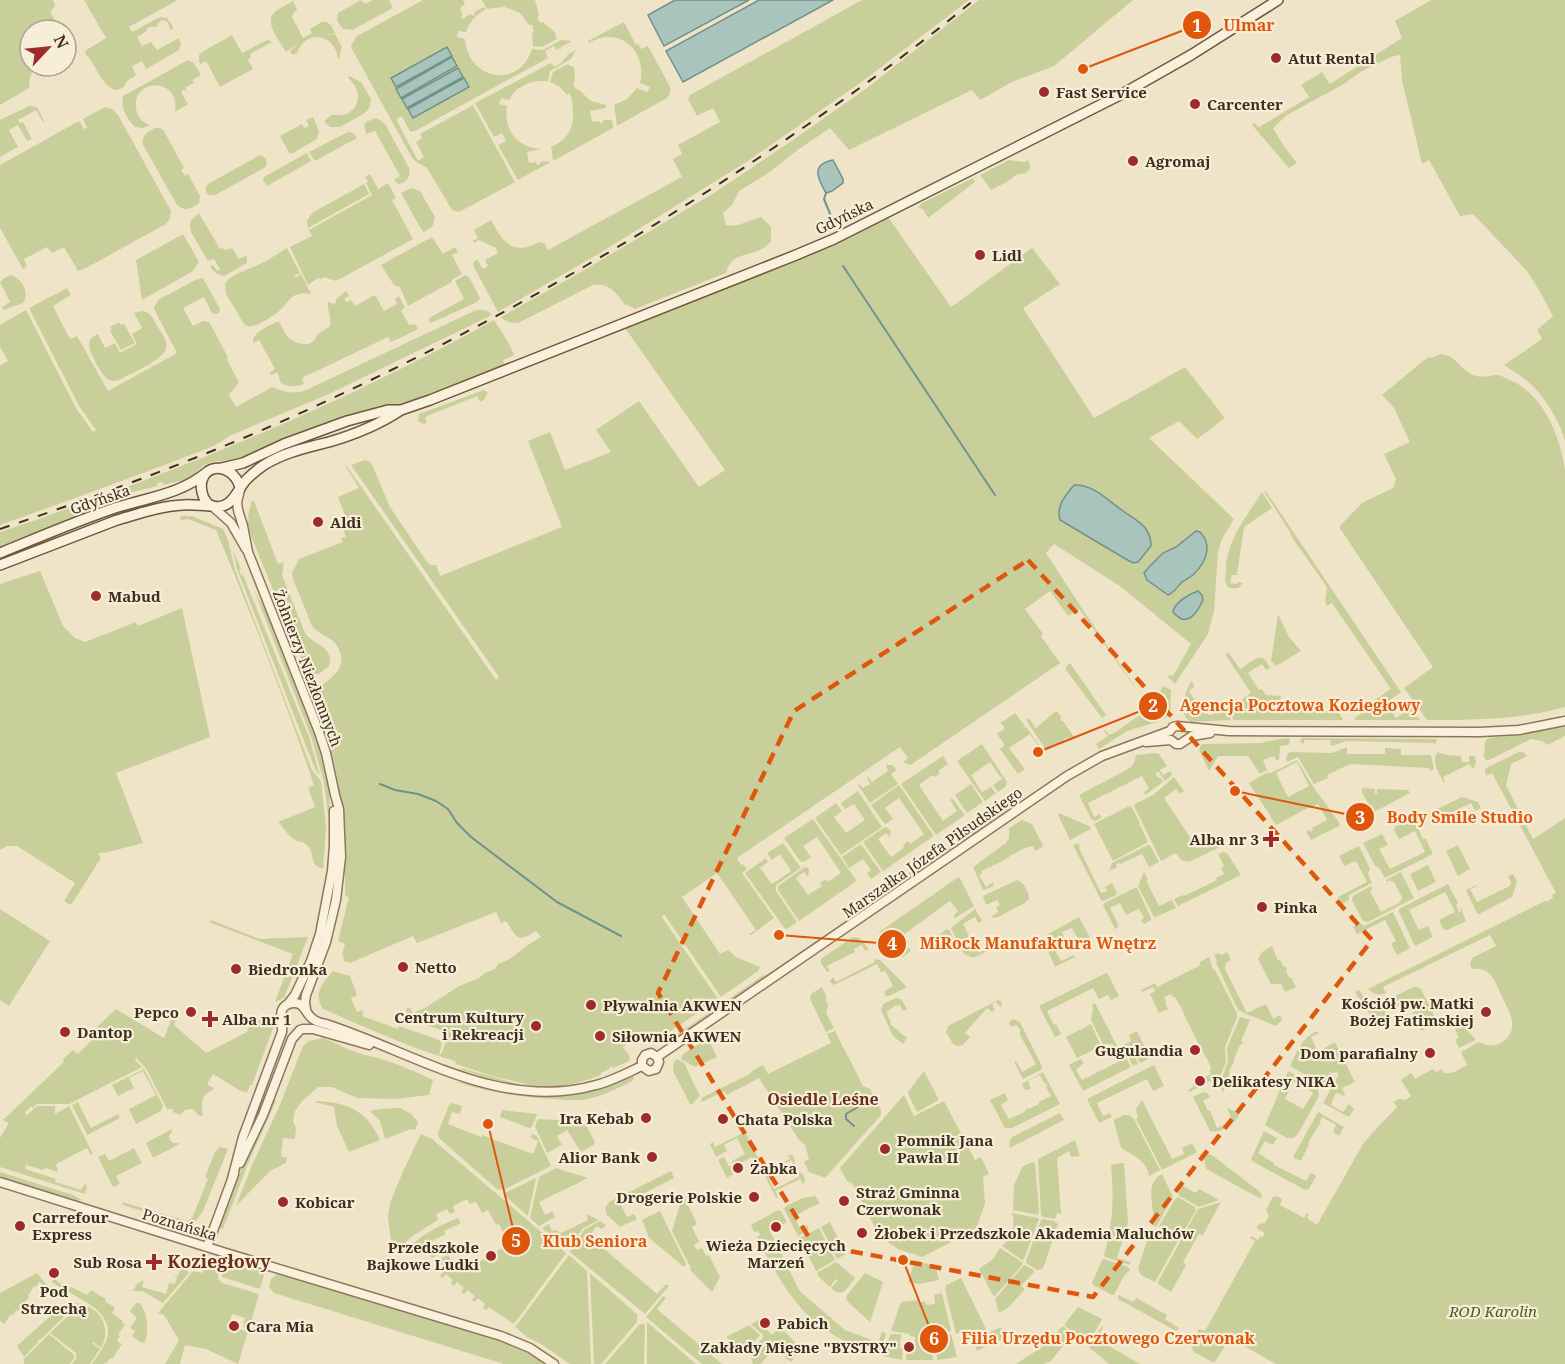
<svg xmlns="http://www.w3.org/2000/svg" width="1565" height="1364" font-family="'Noto Serif',serif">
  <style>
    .green { fill: #c9cf9b; fill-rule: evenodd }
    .water { fill: #a9c4bc; stroke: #6f938a; stroke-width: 1.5 }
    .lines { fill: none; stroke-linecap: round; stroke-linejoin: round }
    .stream { stroke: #6f938a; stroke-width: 2 }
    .tertiary-casing { stroke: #8d765c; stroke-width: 11 }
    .secondary-casing { stroke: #6f573f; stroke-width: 12 }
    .tertiary { stroke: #faf1dc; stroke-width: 8 }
    .secondary { stroke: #faf1dc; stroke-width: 9 }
    .rail { stroke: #3d2e20; stroke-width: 2; stroke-dasharray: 10 10; stroke-linecap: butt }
    .marked { fill: none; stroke: #df570d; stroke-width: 4.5; stroke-dasharray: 12 8; stroke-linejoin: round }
    .poi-dot { fill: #9e2a2b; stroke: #f7eed8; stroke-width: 2 }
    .labels { text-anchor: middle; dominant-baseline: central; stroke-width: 4.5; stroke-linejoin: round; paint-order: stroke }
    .poi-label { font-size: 15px; font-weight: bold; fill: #3d2e20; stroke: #f7eed8; text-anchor: start }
    .street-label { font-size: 15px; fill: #3d2e20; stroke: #f7eed8 }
    .park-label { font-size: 15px; font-style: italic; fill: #4d5a26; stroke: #f7eed8 }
    .neighbourhood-label { font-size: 16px; font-weight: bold; fill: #6b2e1e; stroke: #f7eed8 }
    .quarter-label { font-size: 18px; font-weight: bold; fill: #6b2e1e; stroke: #f7eed8 }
    .leader { fill: none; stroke: #df570d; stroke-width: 2 }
    .callout-dot { fill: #df570d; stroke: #f7eed8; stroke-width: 2 }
    .mark-label { font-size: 18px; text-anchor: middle; font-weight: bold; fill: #fff }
    .callout-label { font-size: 16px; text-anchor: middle; font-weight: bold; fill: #df570d; stroke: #f7eed8; stroke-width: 4.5; stroke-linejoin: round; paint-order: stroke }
  </style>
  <rect width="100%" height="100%" fill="#f0e4c8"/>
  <path class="green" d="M0,0H53L55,6L50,12L61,30H30V66H35L30,77L29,88L0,105Z
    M84,0H178L129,27L132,32L160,17L167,18L174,28L170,30L168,22L162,20L158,23L157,27H150L147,29L146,32L137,37L142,46L151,42L157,50L179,38L181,43L179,50L146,69L142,61L132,66L136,75C135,76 129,80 128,80C124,84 127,85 122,88C106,98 96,63 86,55L85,51L106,38Z
    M361,0L365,4L373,0H389L393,8L352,30L343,29L337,21L338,13Z
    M423,0H463L465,4L460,8L463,15L461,16L462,19L471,14L473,16L475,14L474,12L484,7L486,9C476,15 469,22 466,32L458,31L457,37L465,39C468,81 520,89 532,49L543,50L561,40L572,41L556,50L554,46L545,51L548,58L415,131L410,132L402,116L396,119L418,161L424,157L416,142L422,138L420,134L473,105L515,182L459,212L452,210L427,168L415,161L411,156L352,49L351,45L357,36Z
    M482,0H536L534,3H536L539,16L537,17L540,23L543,22L556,33L555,35L557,39L542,47L533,46L532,33L534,32L532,25H529L520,13L505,7L504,5L503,7L487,9Z
    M862,0H969L863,81L748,161L600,253L498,312L474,267L473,263L477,259L483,269L488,266L485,260L498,253L496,248L479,240L474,243L473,241L478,238L474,230L491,220C499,234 507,252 527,247C532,246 536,243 541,242L545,244L548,250L682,177L673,159L682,154L678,145L720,122L713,108L697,116L688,99L690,95Z
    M979,0H1133L1054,66L1012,82L980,100L972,90L849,150L830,128L799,149L767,174L739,191L732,205L723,213L726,225C737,228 750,220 761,217L771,227V242C767,245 763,249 758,251C742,257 732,254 726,273L635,309L628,305H625C616,293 609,282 593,285L518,323C511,323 505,322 501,317L581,272L714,193L790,142L867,88Z
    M1431,0H1565V441C1560,421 1543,394 1527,381C1520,375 1511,370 1504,365L1542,339L1537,330L1553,316L1539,290L1527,271L1473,214L1460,216L1429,160L1422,164L1402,80L1400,55L1391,57L1362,71L1342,85L1287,115L1273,128L1283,145L1297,163L1289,168L1252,125L1254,123L1259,127L1309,97L1301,85L1322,72L1330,84L1402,38L1395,21Z
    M293,1L297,9L296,11L293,13L292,17L303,38L312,33L310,29L322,22H327L331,25L335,33L327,35L335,34L342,47L339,59H338C335,33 305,29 297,53L292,55L290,51L300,42L286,52C280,41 263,22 275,12C280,7 287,5 293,1Z
    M624,22L636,45L638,44L641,49L648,46L669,85C672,91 670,96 665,99L617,126L614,105L627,99L637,88L647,92L650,87L640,83C648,50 618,25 589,43L588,41Z
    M232,35L242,53L267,40L272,42L250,54L251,57L246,62L248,60L253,69L220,87L206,61L200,64L199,61V55L202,52Z
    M576,50L571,59L550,71L548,81C531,80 517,85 509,100L501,98L499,104L507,106C503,129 517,148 541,149L527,152L529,163L536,162L537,165L540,164V162L549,161V163L518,180L498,145L506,141L502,133L494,137L475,103L551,63L554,67L563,62L562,60L567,57V55Z
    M188,60L194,63L201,75L192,80L194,83L185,88L187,91L184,90L181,92L188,104L175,112C181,77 132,78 136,108C137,117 142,122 150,125L143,128L135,127C127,119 120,107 123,96Z
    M568,64L570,66L574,67L575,82L573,83L576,90L578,89L591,101L606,105V108L590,111L592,122L599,121L600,123H603V120H612L613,128L553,161L551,147C576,136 575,117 571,96L569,93L567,95L560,87L550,82L553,72Z
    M349,76L361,82L371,99L370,106L368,110L363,114L340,127H330L324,121C327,119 329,116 332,115C337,114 341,116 346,114C363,107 360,87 348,78Z
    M29,106L37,107L44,121L43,122L36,110L18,120L20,123L23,122L32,139L27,141L18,125L9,130L18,147L0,157V120Z
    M105,107L112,109L118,115L171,211L170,218L166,224L88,267L78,271L64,247L52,253L47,247L24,259L27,266L23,269L0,228V165L79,121L84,129L87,128L83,119Z
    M313,117L319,131L317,139L293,153H289L280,136L302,124L304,128L309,126L306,120Z
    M376,118L380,120L385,124L409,168C411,176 407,183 398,184L394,180L400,176L375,131L367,134C365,130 363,126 366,122Z
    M155,128H160L164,131L184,168L181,170L185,176L188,174L200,196L199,203C192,209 184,212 177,205L143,145C141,136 147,132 155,128Z
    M348,132L353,133L357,138L315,161L309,152Z
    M307,153L311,161L267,186L263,180L264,177Z
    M260,155C267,157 269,163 264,168L215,195H208C205,191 205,188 208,184Z
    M1009,160L1025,162L1028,160L1030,165V169L1026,173L1017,174L1007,182L991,190L980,175Z
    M370,174L378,189L388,183L396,198L392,200L413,239L336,281L324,277L321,279L318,278L308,285L290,247L312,236L309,230L372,195L366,183L368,181L365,177Z
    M973,178L975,182L928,218L923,209L918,208L922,203Z
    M364,184L369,194L308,228L307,221L312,213Z
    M411,188L420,191L435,217L433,226L424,232L421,229L401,193Z
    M199,213L220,249L223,248L225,250L232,248L239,259L247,255V263L224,276C217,275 214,272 210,266L213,265L217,271L220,269L214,259L208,261L191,232L190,226L191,220Z
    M888,217L951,307L1032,248L1060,284L1023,308L1094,418L1185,367L1225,418L1197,439L1179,421L1149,438L1234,519L1222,539L1218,552L1214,611L1208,634L1175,684L1168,677L1169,675L1173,676L1191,644L1120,586L1054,544L1046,553L1081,607L1153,713L1163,708L1166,695L1160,692L1163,686L1171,690L1170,715L1157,722L1127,731L1099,749L1096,744L1108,736L1104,731L1105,730L1109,735L1114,733L1143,713L1140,707L1142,706L1145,711L1150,708L1079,609L1068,616L1050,591L1025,609L1043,634L1041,636L1060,663L912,764L909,765L903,762L908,758L900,747L737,858L741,865L743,864L747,869L742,873L774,918L751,935L749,934L756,930L717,873L682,897L720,954L728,950L736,957L760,967L758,971L721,997L664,914L662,917L718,999L662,1037L652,1032L633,1043H629L623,1047L630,1057L629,1061L613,1068L612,1066L609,1068V1069L601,1073V1075C548,1096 512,1087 460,1069L461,1068L522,1085L526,1083H522L492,1076L456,1064L455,1061C410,1048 367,1028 323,1009C313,994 322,983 333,971L350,976L357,995L351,998L357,1012L364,1010L362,1016L398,1029L399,1026L439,1040L442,1044L439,1055L442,1053L449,1031H443L410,1019L407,1016L406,1009L410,1007L413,1013L425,1008L459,986L479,978L485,973L495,969L498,964L510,959L526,946L541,937L536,931C516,943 518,939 506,921L501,923L496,912L417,943L413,936L350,963L343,961L344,959L342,954L345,944L338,941L349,897L345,896C346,884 344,872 344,859C343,848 344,837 344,827C340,782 329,737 315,694C322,681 344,675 341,656C340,651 338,647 335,643C328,636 318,634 312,626L293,579L292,573L299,559L343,542L341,538L346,537L343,530L350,528L338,497L359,488L346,467V465L496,680L499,677L351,465L365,460L371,462L390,507L427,562L431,565H436L440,576L562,527L528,441L550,432L565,470L611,452L596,430L639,401L699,487L725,470L625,328L832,246Z
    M183,234L199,262L193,271L142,300L136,260Z
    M432,237L443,254L455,247L458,252L452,255L462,274L452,280V282L408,306L400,287L394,285L381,265Z
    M287,248L300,273L294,276L295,278L301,274L311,294C292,290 290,301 279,311C275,315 259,325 253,326C249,327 248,326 244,324L226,294L225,283C233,273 247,270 258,265C268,260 278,254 287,248Z
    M11,275C22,279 30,292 23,303L4,310L2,307L10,302L0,282L3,280L2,279Z
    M465,275L469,277L480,298L477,302L431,323L430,322L429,318L464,299L455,281Z
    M203,278L220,309L219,313L216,314L212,313L204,297L183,308L193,326L203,321L209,322L228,357L227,360L239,382L229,395L236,407L272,387C284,392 292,394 304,391L474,311C481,309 487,309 492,315L329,394L229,436C217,447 191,454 175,461C117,483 59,504 0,525V365L8,361L0,347V325L26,310L76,408L93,432L96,430L79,406L29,308L67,288L71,295L53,306L70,339L77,336L108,391L177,353L156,313L154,308L158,300L195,280Z
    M346,291L349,296L344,299L346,302L351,300L355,306L375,295L384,311L397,304L395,299L399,296L405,308L401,310L409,325L415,324L417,327V330L391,342L388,337L302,378L304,384C296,387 288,387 281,383L277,372L271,375L270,373L275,369L259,340L253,343C252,332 267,327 276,322H279C282,326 284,332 287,336C295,345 313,349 317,335L330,326C332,318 327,311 328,302L335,304L337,298Z
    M141,311C151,312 153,318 157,326C161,332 168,341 166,348C165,359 130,374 119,380C115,381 113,382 109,380C103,378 89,352 89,345C89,339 93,336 98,334L105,348L115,343L120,353L137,344L132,334L142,328L134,313Z
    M494,320L507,340L514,354L513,356L503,360L505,365L417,399L333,422L297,434L236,461C227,463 218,460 210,463C202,465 199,470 193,475C189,478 184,480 180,483L179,481L163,485V482L157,483V486L121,495V497L105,506L0,548V532C170,475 337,407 494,320Z
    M119,322L121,325L124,324L135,343L121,350L110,331L112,330L110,327Z
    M1441,354C1455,355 1460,368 1471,374C1482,380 1489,374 1499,375C1502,376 1505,378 1508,379C1543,393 1560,435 1565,470V707C1520,720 1474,720 1427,720L1404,688L1433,667L1339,527L1362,503L1393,488L1396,479L1384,454L1410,442L1394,408L1382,395L1423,361L1429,357L1432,358Z
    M484,390L488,393L484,400L480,402L477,396L425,417L427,423L423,424L418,421L419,414Z
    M1265,490L1401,692L1386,703L1396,718L1411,708L1420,720H1355V718L1370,707L1369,704L1391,689L1332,603L1327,606L1325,602L1327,587L1291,536L1290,532L1265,493Z
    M1262,492L1272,508L1244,527L1237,575H1232L1230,583L1237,584V582L1243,583L1238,588H1229C1224,583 1225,578 1226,570C1226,541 1247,516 1262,492Z
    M252,501H254L278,564L284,562L282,575L305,633C313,645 335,647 329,666L319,674H310L305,668L251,536L247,522L249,520L248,515Z
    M180,516H192L223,529L228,540L235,570L312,770L321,781L324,809L326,828L323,869C308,864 316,856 308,846C304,841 301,843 295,840C289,837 283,827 278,822L315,807L308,788L314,785C285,699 251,614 216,530L188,519L181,520Z
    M233,550L241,569L239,570L241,575H243L309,737L320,776L315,769L237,569Z
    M40,571L63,626L75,638L85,642L136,622L138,626L182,608L210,737L116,773L143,843L104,853L102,852L98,854L101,858L73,902L70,905L64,901L75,883L17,846H7L0,850V584Z
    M254,590L267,613L310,719L322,757L329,794L331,821L329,872L327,871L329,845V822L324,783L312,739Z
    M1278,614L1289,637L1301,651L1276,666L1271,661Z
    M1228,652L1240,669C1246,666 1257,654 1264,659C1267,661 1268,665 1270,668L1266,670L1262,664L1248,673L1259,690L1262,689L1266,695L1281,696L1280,702L1272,704L1273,707L1276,711H1338L1343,720H1233L1232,714L1227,710L1251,693L1225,654Z
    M1070,663L1106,715L1102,718L1066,670V667Z
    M1191,681L1193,683L1194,687L1189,691L1203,713L1211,715L1222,709L1230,716L1231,720L1191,722C1177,714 1185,693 1191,681Z
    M1057,711L1061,717L1060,719L1062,721H1063L1074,737L1065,739L1048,750H1046L1026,720L1029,718L1036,728L1049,717V716Z
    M1015,713L1025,726L1024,728L1026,727L1045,753L1042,756L1040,753L1042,751L1030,734L1009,748L1024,768V770L1018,774L1000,749L1005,745L997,734L1005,728L1001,723L995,728L1003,721H1005V720Z
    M1565,725V736L1547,745L1542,741L1531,739L1489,760H1486L1484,757L1485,742L1488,738L1526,734Z
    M1290,738L1289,745L1280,746L1279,760L1277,761L1274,756L1263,760L1267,770L1260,774L1248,756H1218L1209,771L1199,750L1201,745L1204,744L1260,743L1280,739Z
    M1302,738L1436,739L1437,740L1435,744L1432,743L1347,741L1331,746L1330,740H1305L1303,744L1300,741Z
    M982,744L1007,782L1006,786L998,792L993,785L1002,779L990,762L971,775L982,792L991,787L996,793L985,801L957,761Z
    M1347,747V754H1385V748L1401,749V755H1431L1434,769L1430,771L1428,768L1350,764L1327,775L1328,778L1314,784L1298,757L1287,762L1286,759L1288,753L1291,752L1332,753Z
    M1437,752L1447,755L1461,756L1462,762H1469V756H1474C1477,759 1476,766 1473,769L1469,764L1443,777L1445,782L1444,783C1438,771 1432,765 1437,752Z
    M1519,752H1523L1527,756L1511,764L1506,785L1533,839L1565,818V1364H1276L1230,1338L1214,1363L1194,1352L1191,1346L1192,1341L1199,1344L1201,1341L1204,1342L1206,1337L1197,1332L1199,1329L1205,1331L1255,1241L1250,1238L1251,1236L1258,1240L1260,1236L1262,1238L1265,1233L1256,1228L1259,1224L1265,1223L1269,1216L1266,1210L1272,1198C1275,1196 1279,1196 1282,1199L1280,1205L1304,1218L1307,1213L1309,1214L1307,1218L1317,1225L1363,1144L1373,1132L1397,1107L1393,1102L1399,1099L1405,1100L1411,1096L1401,1080L1411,1073L1415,1079L1433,1069L1436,1072L1442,1069L1444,1073C1452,1075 1461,1068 1467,1065L1461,1052L1479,1042C1487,1046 1495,1047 1502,1042C1521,1030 1509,1010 1501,995C1498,988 1495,980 1490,974C1485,969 1479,968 1472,969L1470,965L1472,958L1496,946L1490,935L1383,987L1386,993C1379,996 1373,994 1368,989L1545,901L1546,902L1553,898L1552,895L1556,893L1492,773L1486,776L1485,771L1486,768Z
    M1155,753L1159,754L1167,766L1160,770L1163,775L1170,771L1172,775L1165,781L1159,772L1155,773L1158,778L1160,777L1163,782L1145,795L1144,792L1149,789L1142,776L1088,803L1094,817L1100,814L1101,818L1095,821L1091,819L1079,795L1130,768L1134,763L1136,755Z
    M943,756L948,764L938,771L940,774L934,777L932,775L919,785L943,821L957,811L950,800L952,798L965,815L936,835L901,784Z
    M1297,760L1312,785L1340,824L1339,826L1311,840L1306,831L1309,830L1310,832L1313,830L1312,828L1327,820L1318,804L1310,808V807L1276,825L1249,783L1268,772L1269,774ZM1297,762L1309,786L1288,797L1276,773Z
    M886,765H892L897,770L891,774L898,784L870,803L858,785L859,784L863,788L870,784L867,778L868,777L872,782L888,771Z
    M1174,777L1184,791L1180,794L1176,789L1164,798L1197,848L1210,841L1207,835L1211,833L1220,847L1189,862L1181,860L1176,853L1161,861L1134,806L1135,804L1153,795Z
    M971,784L983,802L967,813L955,795Z
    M899,785L934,836L883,871L863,842L885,827L888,828L891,832L889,837L886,833L878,839L891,857L904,848L903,845L908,841L910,844L924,834L899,798L885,808L893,819L886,824L883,822L871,805Z
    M1362,788L1375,789V794H1377V789L1408,790L1410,793L1374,812L1372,811L1362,792Z
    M858,791L882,827L841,855L815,818L836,803L842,811L834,817L846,833L865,820L854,804L845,809L841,803Z
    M1462,797L1478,802L1481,808L1475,811L1471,803L1433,821L1431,820L1429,813Z
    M1004,800L1009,808L999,817L890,892H888L883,891L890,886L887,881L889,879L892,884L899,880L896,875L898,873L901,878L927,860L924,855L926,854L930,859L963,836L960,830L962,829L966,834L972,830L969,825L971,823L975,828L999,811L996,806Z
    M1129,806L1132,807L1140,823L1138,825H1140L1148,842L1113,861L1094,824Z
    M1059,813L1089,826L1091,829L1070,840L1058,815Z
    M1415,817L1424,835L1420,827L1418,828L1423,839H1426L1433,854L1385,878L1379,868L1375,866L1363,843L1382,834L1388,845L1379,849L1390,869L1425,852L1415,831L1399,839L1394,830L1395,827Z
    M813,819L856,880L855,882L799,921L778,890V886L805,867H807L809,870L808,877L804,872L796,878L808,895L822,886L820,883L826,879L828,882L841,873L817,837L803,846L811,857L804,862L800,861L784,838Z
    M1022,820L1032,824L1043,845L1042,847L1035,851L1033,846C1020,847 1004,862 991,866L992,867L990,868L989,867L982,871V873L979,875L986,887L993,882L994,886L984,890H983L973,867L1006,843L1009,838V828Z
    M783,843L801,868L776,885V891L797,922L787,929H785L745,873L766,858L768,862L760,868L772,884L791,871L780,854L772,860L767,853Z
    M1078,843L1080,847L1079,848L1101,893L1107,891L1105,887L1112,883L1117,893L1116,895L1103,901L1101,900L1073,845Z
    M861,844L881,872L871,879L867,873L871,870L863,859L849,868L842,857Z
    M1148,845H1150L1159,862L1149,867L1142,854L1120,864L1119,863L1116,864L1117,867L1109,871L1112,863Z
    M1458,845L1470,869L1458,876L1446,851Z
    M1359,846L1370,869L1368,874L1372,883L1349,895V900L1342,904L1338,897L1367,882L1356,861L1344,866L1339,856Z
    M1224,852L1227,853L1241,875L1178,906L1174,899L1183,895L1184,896L1217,880L1216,878L1224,874L1221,868L1224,866L1218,854Z
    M1428,865L1436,882L1418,891L1410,874Z
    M1144,872L1148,880L1147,882L1159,906L1172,900L1176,908L1156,917H1154L1138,886Z
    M1401,872L1414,898L1368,922L1363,921L1352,900L1353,896L1371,886L1372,889L1370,891L1381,912L1401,902L1400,900L1403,899L1394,882H1392L1390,880L1387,882L1386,880Z
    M1513,874L1517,882L1512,897L1479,914L1477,913L1466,890L1476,885L1477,886L1470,889L1477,902L1510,886L1511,883L1508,876Z
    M957,878H960L974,906L955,918L953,916L958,911L950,901L896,940L904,951L909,947L911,951L903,957L896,955L879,932Z
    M1017,880C1024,882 1029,892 1029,899L1025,903L996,918L992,917V916L998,912L996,907L1000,905L997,900L986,905L983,896Z
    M1448,884L1458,903L1456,905L1459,912H1461L1460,906L1466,921L1447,930L1443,929L1439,920L1455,912L1445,892L1409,910L1419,930L1428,926L1433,937L1415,946L1399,912V909Z
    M1135,888H1137L1151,918V920L1144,924L1141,920L1144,918L1139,909L1126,915L1120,903L1110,908L1119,926L1115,929L1103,905L1104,903Z
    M0,909L50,941L9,1006L0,1000Z
    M975,909L982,920L981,922L978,923L975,917L963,924L978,953L990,948L988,941L990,940L992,941L994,946L990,950L973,958L964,954L951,928Z
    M1393,912L1410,948L1397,955L1391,944L1396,941L1385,920L1357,934L1353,927L1361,923L1364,926Z
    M1079,917L1090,938L1084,941L1081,937L1078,939L1072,928L1062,932L1068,945L1056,952L1061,961L1074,955L1075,957L1055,967L1044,942L1046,935Z
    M211,920L259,939L308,937L284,998L275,1002L293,954L209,922Z
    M947,929L949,930L957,946L945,952L927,946V943Z
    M853,937L859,938L869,949L865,951L862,945L854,949L855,952L827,966L830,971L827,972L821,963V959Z
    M1272,946L1278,961L1280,960L1284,967H1286L1287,970L1286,971L1289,978L1291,977L1296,987L1285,992L1281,984H1271L1258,959L1262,952Z
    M1227,952L1231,960L1226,963L1225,969L1247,1013L1266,1004L1273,1019L1280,1015L1282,1020L1276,1026L1249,1015H1248L1238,1010L1216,963L1217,961L1214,955L1219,953L1222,955Z
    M1209,957C1211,961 1211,966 1213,970H1215L1237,1013V1017L1225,1047L1226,1062L1220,1076L1189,1092L1188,1090L1193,1087V1083L1196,1087L1207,1082L1205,1077L1211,1074L1210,1071L1211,1069C1210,1061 1202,1054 1201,1045H1199C1194,1033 1188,1024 1183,1012V1011L1175,997H1173L1171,994L1164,997L1166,1001L1165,1002L1168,1009L1159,1013L1150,994L1155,991L1153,987L1143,992L1141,990L1155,983L1157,987L1199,966L1200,962Z
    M874,959L880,960L907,987L889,996H886L884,992L893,986L885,971L881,972L877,964L836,984L833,985L830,981L833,977L836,982L875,962Z
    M1106,973L1108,974L1119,996L1111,1000L1108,995L1099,999L1093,988L1047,1011L1054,1025L1056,1024L1061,1034L1055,1037L1039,1006Z
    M765,974L762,980L668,1044L666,1042Z
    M822,987L826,995V1001L828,1005L826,1013L834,1028L826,1032L810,999L811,994Z
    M1414,987H1418L1421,989L1437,1021L1436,1023L1421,1031L1412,1013L1418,1009L1420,1011L1424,1009L1422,1004L1417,1006L1418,1008L1411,1011L1406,1002L1385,1012L1389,1020L1377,1025L1355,992L1357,990L1360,991L1370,1008Z
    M896,998L901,999L907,1009L903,1011L900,1005L897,1006L896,1005L886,1012L891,1022L890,1024L907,1038L903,1044L893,1036L881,1010L883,1004Z
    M998,1000L1001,1001L1002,1006L1000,1007L996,1002L992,1004L995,1010L992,1012L987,1008L965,1033L970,1037L963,1045L958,1046L953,1044L946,1032L948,1026Z
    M1095,1003L1117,1046L1114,1048L1112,1044H1103L1091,1020L1093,1008L1092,1005Z
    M116,1009L164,1038L174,1012L178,1014L174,1025L206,1053L247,1032L249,1026L255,1024L264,1016L271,1019L274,1026L252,1085H250L247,1093L239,1090L213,1074L207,1084L211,1087H213V1090C201,1094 201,1103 203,1114L202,1116H200L192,1109L185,1110L180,1115L173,1112L172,1109H167L146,1068L136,1058L135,1060L142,1067L69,1104H37L32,1108L31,1106L25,1113L27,1115L37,1106H55V1114L69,1106L93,1154L91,1155L87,1148L56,1164L58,1172L46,1168L43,1170L26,1165L25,1169L56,1179L55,1182L81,1190L84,1185L86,1184L87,1187L85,1194L0,1167V1138L9,1123L3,1120L64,1062L63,1059L73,1050L78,1054L98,1034L94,1030Z
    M1461,1015L1469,1032L1476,1040L1459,1048L1455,1040L1459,1038L1451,1020Z
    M1240,1017L1250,1020L1241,1041L1243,1042L1241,1045H1240L1234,1059L1235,1060L1229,1071L1230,1073L1226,1083L1227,1084L1223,1092L1218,1080L1222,1078L1228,1062L1227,1048Z
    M1014,1019L1020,1022L1042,1066L1041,1070L1023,1079L1014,1062L1016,1061L1022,1072L1036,1064L1020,1035V1029L1016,1025L1011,1027L1009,1024L1010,1021Z
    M1091,1024L1101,1046L1077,1058L1066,1037Z
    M835,1031L863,1086L870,1089L881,1110V1115L825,1178L809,1172L804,1162L809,1159L805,1145L799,1140L759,1078L727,1095L724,1091L702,1102L701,1099L703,1097L750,1074L752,1071L763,1065L768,1074L831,1043L827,1034Z
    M1137,1031L1150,1058L1140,1063L1136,1056L1135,1057L1138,1064L1133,1066L1123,1046L1131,1041L1129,1035Z
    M1317,1031L1319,1033L1311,1037L1317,1050L1323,1049L1335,1042L1355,1082L1342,1088L1345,1095L1344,1096L1338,1093L1335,1094L1331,1105L1343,1112L1349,1104L1354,1109L1349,1117L1323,1103L1338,1076L1337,1072L1332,1073L1329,1072V1073L1331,1075L1325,1086L1290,1066C1298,1050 1301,1039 1317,1031Z
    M323,1038C335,1042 346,1049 358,1053C365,1056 373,1056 381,1059C399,1064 416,1072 433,1080L429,1095L396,1099L357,1098L332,1087H318L302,1101L295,1111L293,1121L296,1128L295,1139L283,1138L281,1156L287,1158L286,1163L270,1171L236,1206L252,1165L279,1107L303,1046L309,1041Z
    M706,1039L709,1041L717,1057L695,1067L681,1059L683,1054Z
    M1126,1058L1131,1067L1083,1091L1069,1065L1081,1059L1084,1063L1076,1070L1082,1080Z
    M677,1059L684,1063L700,1096L691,1105L690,1104L673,1071L674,1062Z
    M1154,1065L1164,1086L1153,1091L1147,1079L1097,1103L1103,1116L1110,1113L1112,1117L1099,1123L1087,1099Z
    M144,1069L163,1106L161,1111L136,1124L129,1109L156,1095L143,1071L129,1078L134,1088L118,1096L112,1085L78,1102L91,1128L118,1114L120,1118L87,1135L72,1105Z
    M924,1071L939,1100L917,1112L909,1096L908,1092Z
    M1288,1071L1305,1081L1302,1086L1293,1082L1285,1099L1303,1109L1313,1093L1305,1087L1308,1083L1318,1089L1319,1096L1298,1134L1294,1138H1287L1265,1125Z
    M1043,1072L1060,1104L1012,1128H1005L990,1100L1005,1093L1008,1100L1001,1105L1009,1119L1023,1113L1028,1108L1029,1109L1039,1104V1102L1051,1096L1046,1087L1047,1085L1046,1083H1044L1040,1075L1028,1081L1031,1089L1025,1090L1022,1084Z
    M633,1076L634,1080C619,1088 599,1098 581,1100C572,1101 562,1099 553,1099C520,1097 487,1092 456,1082C471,1082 489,1090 505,1093C549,1102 592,1095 633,1076Z
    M1203,1092L1207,1093L1210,1097L1203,1101L1208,1111L1210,1110L1217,1128L1232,1120L1227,1108L1239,1113V1115C1235,1124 1221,1134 1210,1131L1193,1097Z
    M904,1095L914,1116L944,1101L975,1160L981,1157L989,1174L983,1177L985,1203L977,1227L963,1236L922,1257L898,1249L880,1237L852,1183L847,1181L840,1168Z
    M272,1098L276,1101L249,1161L223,1229L219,1228L246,1156Z
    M1142,1100L1172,1159L1184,1154L1182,1148L1192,1143L1197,1152L1162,1170L1136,1119L1138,1118L1136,1109Z
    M318,1101C349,1103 367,1111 380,1140L349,1152L337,1126L334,1107L314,1102Z
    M452,1103L462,1106L460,1114L452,1112L448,1124L481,1137L482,1135L533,1154L538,1141L531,1138L532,1134L537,1136L551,1166L503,1190L497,1189L439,1138L438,1133L449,1105Z
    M400,1108L411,1114L418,1122L415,1130L411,1129L385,1139L380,1121L370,1111L380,1109Z
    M502,1110L537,1114L532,1127L529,1128L500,1117Z
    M1318,1112L1344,1127L1339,1136L1333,1132L1336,1125L1322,1117L1320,1121L1321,1122L1308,1143L1309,1144L1301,1161L1293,1157Z
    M1060,1113L1064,1120L1010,1148L1009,1142L1012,1137Z
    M1124,1115H1129L1134,1119L1160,1170L1149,1176C1147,1161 1133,1155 1121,1148L1114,1122V1120Z
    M539,1119L581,1121L586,1125L595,1142L594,1145L581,1152L567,1130L557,1136L562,1145L547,1153L535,1126L537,1121Z
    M172,1129V1131L169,1136L170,1140L173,1143H178L179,1144L153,1158L146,1143Z
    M1264,1131L1277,1138L1273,1145L1265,1141L1258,1153L1274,1163V1165L1306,1181L1311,1173L1316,1176L1309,1189L1305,1190L1252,1161L1251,1159Z
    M745,1132L765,1171L790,1159L788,1154L793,1156L795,1160L794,1165L791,1160L766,1173L774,1189L799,1177L797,1171L803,1174L805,1181L803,1184L800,1179L775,1191L778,1197L776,1198L758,1162L755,1163L752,1157L735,1166L737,1172L727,1178L718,1160L724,1157L729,1167L733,1164L732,1161L745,1154L737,1138L724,1145L727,1151L716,1157L710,1144L713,1142L715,1147Z
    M421,1134L432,1139L566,1253L514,1324L489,1307L486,1310L483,1308L485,1304L478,1298L475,1302L472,1300L475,1296L468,1290L464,1294L461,1292L464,1288L457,1282L454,1286L451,1284L453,1280L446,1274L443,1278L440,1276L443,1271L435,1266L436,1260L448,1255L454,1266H461L462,1268L468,1265L469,1267L497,1253V1251L509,1245L499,1224L496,1225L488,1210L482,1213L476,1202L470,1204L467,1199L453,1206L455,1212L450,1214L447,1209L436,1214L438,1220L411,1237L403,1245L399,1247L391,1240L388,1218L390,1203L404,1169Z
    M1075,1140L1080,1156L1071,1157L1069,1151L1057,1158L1061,1214L1057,1213L1055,1219L1043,1217L1041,1215L1038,1159Z
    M220,1147L228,1149L203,1211L195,1222L186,1225L123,1205L122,1202L184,1220L183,1223L192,1218L208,1179L205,1177L215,1152Z
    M134,1148L142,1163L116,1176L120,1184L113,1187L98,1157L105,1154L109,1161Z
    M1207,1153L1213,1156L1259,1191L1262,1195L1261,1199L1206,1169L1203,1154Z
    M1033,1162L1035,1163L1039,1212L1038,1215L1013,1210L1014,1185L1022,1167Z
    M1124,1163L1128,1223L1117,1258L1130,1262V1265L1105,1257L1104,1255C1113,1226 1114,1197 1111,1166L1113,1164Z
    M556,1168L588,1178L539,1202L545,1215L552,1211L555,1217L539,1226L530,1218L539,1177Z
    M671,1171L674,1178L621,1205L627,1217L634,1214L637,1219L620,1227L607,1215L605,1208L609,1202Z
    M0,1172L73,1195L82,1200L77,1201L8,1180L0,1176Z
    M1162,1174L1173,1197L1156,1227L1152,1225C1157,1207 1142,1185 1162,1174Z
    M536,1178L528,1216L503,1194Z
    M1183,1186L1196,1193L1199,1189L1219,1200L1199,1207L1178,1195L1181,1187Z
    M683,1194L697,1224L692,1227L699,1242L694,1245L697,1250L702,1248L706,1256L709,1255L720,1277L712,1292L690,1270L691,1268L672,1231Z
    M815,1196L820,1203L794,1216L800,1228L807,1225L809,1230L798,1236L784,1209L786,1206L803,1198Z
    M1178,1197L1195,1207L1196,1210L1180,1238L1177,1239L1160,1229L1159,1226L1175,1199Z
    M1221,1202L1203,1235L1199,1234L1183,1262L1186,1265L1171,1292L1158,1284V1282L1198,1209Z
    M778,1210L781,1211L787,1222L770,1231L799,1290L803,1294L845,1330L872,1340L871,1345L879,1347V1345L878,1344L882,1331L886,1334L879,1355C809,1332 789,1300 757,1237L760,1235L758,1231L754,1232L751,1225Z
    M660,1211L686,1264L684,1267L649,1238L642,1220Z
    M1012,1213L1038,1218L1039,1219L1024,1259L1022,1260L1002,1246C1013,1237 1016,1226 1012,1213Z
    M586,1214L599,1220L582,1229L568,1250L542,1228L549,1224L552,1231L556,1230L561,1233L588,1220Z
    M457,1218H458L461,1223L444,1231L446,1234L426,1244L432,1249L435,1247L439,1254L432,1258L428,1251L421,1255L410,1247C422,1233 441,1226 457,1218Z
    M1043,1219L1054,1221L1058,1224L1044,1266L1042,1269L1037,1270L1026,1263V1261L1041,1220Z
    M600,1221L606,1225L602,1229L597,1226L589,1236L657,1294L666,1284L669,1286L645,1314L570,1252L584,1230Z
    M830,1222L846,1254L837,1259L821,1227Z
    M819,1228L835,1260L816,1271L799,1238Z
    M1151,1228L1177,1241V1243L1155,1282L1141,1275L1138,1269Z
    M1000,1248L1022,1262L1023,1264L994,1297L979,1269L993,1259Z
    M569,1255L587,1271L591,1364H570L541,1344L527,1337L515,1327Z
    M1104,1259L1128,1267L1130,1270L1124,1276L1114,1295H1112L1093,1285L1092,1283L1102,1260Z
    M229,1260L260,1269L264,1275L260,1289L222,1277L225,1263Z
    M915,1260L934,1266L936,1268L939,1280L919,1284L908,1282Z
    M836,1262L855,1278C847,1288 843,1299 831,1288L838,1280L836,1279L830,1287L820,1278L817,1273Z
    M182,1263L189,1273L163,1303L142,1291H133C136,1286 138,1280 144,1281L142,1287L166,1294L169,1283L175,1284L177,1277L172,1274L178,1276Z
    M1024,1265L1034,1270V1272L1021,1286L1025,1289L1008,1308L999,1313L995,1299Z
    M205,1266L218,1269V1279L222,1283L259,1294L249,1329L243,1327L245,1318L232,1314L227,1329L238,1332L239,1329L248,1332L238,1364L206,1349L185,1345L180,1364H165L179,1340L164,1315L158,1313L193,1271L202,1273Z
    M37,1273L45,1283L53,1289L46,1298L45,1297L50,1289L39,1282L36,1287L34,1286L28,1296L29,1297L18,1311L16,1310L13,1315L11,1314L4,1324L0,1321V1293Z
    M590,1273L638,1315L637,1317V1322L601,1364H594Z
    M865,1273L883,1282L870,1322L849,1303L846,1299L847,1295Z
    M279,1274L499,1341L530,1354L545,1364H504L274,1293L269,1287C270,1280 272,1276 279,1274Z
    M961,1278L988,1333L1001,1327L1006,1337L977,1351L973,1341L974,1340L970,1329L956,1334L945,1289L946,1285Z
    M54,1279L64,1286L66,1285L71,1288L72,1287L87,1295L91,1290L106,1299L105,1301L115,1308L112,1313L123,1321L122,1323L125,1324L118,1335L120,1336L117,1341L122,1344L112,1359L110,1358L107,1363L106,1362L104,1364H92C97,1356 104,1348 107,1339C116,1309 71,1296 52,1282Z
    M942,1293L951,1331L928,1335L929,1348H932L933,1360H906L907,1349L914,1350L915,1337L910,1336V1334L891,1331L901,1302L918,1300V1303L925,1301L926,1305L935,1304L934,1295Z
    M1118,1295L1133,1302L1136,1298L1167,1315L1165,1319L1179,1328L1176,1331L1118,1299Z
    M663,1296L666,1298L657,1309L722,1364H702L646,1317Z
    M74,1303C98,1304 113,1326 101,1348L93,1342L92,1343L100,1349L90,1364H72L76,1359V1353L50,1333L71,1313L73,1315H75L70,1304Z
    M136,1303H140C148,1316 149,1328 145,1342L142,1343L132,1336L135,1331L130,1328L137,1318L130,1311Z
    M68,1304L70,1311L41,1339H40L37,1341L38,1342L24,1357L17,1346L56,1311Z
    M1078,1307L1102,1319L1088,1345L1064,1325Z
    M764,1317L760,1323L772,1335L780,1327L799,1346V1350L791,1362L785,1357L789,1351L780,1342L776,1346L773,1343L766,1347L770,1353L761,1364H753L750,1354L764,1336L751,1324Z
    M647,1322L696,1364H647Z
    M640,1324H645L644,1364H605Z
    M749,1325L760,1335L744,1353L726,1337Z
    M1063,1326L1072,1335L1051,1361L1044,1364H1016L1042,1347Z
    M1102,1326L1103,1327L1097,1339L1140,1364H1109L1089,1347Z
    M49,1334L74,1355V1358L70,1364H24V1359Z
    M892,1334H901L900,1348H903L902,1360L883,1356L890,1335Z
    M941,1334H951L957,1357L938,1360L937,1359L936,1348L942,1347Z"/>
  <path class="water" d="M675,0H749L664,46L648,15Z
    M759,0H833L683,82L666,51Z
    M447,47L452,56L396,87L391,78Z
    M452,57L457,66L401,98L396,89Z
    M458,68L463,77L407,108L402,99Z
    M464,78L469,87L413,118L408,109Z
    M833,160L843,179V183L832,191L826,193C817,178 811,164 833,160Z
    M1074,485C1094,484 1108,501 1123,511C1131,517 1140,521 1146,529C1150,535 1151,539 1151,546L1138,562L1133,563L1124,558L1060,520C1056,506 1065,496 1074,485Z
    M1196,531L1200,532C1213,545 1206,562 1194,574C1191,577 1186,579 1182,582C1177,587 1175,592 1168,595L1147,580L1144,573L1149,567L1163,553L1176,547Z
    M1198,591L1202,595L1203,600C1200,607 1192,622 1182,619C1178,618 1176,615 1173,612C1175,602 1188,595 1198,591Z"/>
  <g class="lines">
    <path class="stream" d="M826,193L824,199L835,226
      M843,266L995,495
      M380,784L395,790L418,794L436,801L448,809L457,823L471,837L557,902L621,936
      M854,1126L846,1119V1114L858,1107"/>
    <defs>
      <path id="tertiary" d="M240,490L237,502L238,510L243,526L248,552L319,732L326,753L335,795L339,809L341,857L336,900L326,942L306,995L305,1002L306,1009
        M212,506L231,523L246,549
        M1146,742L1171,740L1176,744H1180L1192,736L1210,733
        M288,1004L295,995L311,961L320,934L332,871L334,846V811
        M303,1029H313L369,1045
        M657,1057L1067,776L1102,756L1170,731L1173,727L1177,726L1229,731L1480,732L1519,730L1565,721
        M642,1066L649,1071L656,1069L659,1062L657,1057
        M642,1066V1060L645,1055L651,1053L657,1057
        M240,1163L263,1115L292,1039L300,1030
        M232,1179L243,1137L282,1032C283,1022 275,1005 293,1003C305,1002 305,1014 313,1019C316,1022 321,1023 326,1024C413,1052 501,1112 596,1085C612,1081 627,1073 642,1066
        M0,1182L226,1253L501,1336L530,1348L554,1364
        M207,1247L234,1174"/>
      <path id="secondary" d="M222,468L243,463L284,444L347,421L388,410H401
        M240,487C231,459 196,464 202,492C203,498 207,505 213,506C231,511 237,490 246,480C252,474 258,469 264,465C285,452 306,448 329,442C353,435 380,424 401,410L430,400L796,255L834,239L1124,93L1191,55L1278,0
        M0,553C37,538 74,522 112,509C144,498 180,495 207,472
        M0,565L117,520C138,514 160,506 183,505C193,504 202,506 212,506"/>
    </defs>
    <use href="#tertiary" class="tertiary-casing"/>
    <use href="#secondary" class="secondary-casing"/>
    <use href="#tertiary" class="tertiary"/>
    <use href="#secondary" class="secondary"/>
    <path class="rail" d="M0,529C113,491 225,449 333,398C481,329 622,249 757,159C832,109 905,57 974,0"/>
  </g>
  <path class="marked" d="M1028,560L1164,708L1372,940L1093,1297L813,1244L658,993L794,711Z"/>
  <g class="poi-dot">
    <circle cx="1276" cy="58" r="6"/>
    <circle cx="1044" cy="92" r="6"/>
    <circle cx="1195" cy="104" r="6"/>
    <circle cx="1133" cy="161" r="6"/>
    <circle cx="980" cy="255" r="6"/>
    <circle cx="318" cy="522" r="6"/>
    <circle cx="96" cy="596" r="6"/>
    <path d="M1268 830h6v6h6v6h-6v6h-6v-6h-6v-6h6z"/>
    <circle cx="1262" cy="907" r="6"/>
    <circle cx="403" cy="967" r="6"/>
    <circle cx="236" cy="969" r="6"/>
    <circle cx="591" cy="1005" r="6"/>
    <circle cx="191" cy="1012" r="6"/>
    <circle cx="1486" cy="1012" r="6"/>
    <path d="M207 1010h6v6h6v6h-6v6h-6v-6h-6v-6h6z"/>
    <circle cx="536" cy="1026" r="6"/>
    <circle cx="65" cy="1032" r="6"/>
    <circle cx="600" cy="1036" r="6"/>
    <circle cx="1195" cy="1050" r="6"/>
    <circle cx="1430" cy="1053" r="6"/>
    <circle cx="1200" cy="1081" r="6"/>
    <circle cx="646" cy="1118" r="6"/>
    <circle cx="723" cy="1119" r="6"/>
    <circle cx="885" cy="1149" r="6"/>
    <circle cx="652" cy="1157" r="6"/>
    <circle cx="738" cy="1168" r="6"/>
    <circle cx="754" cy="1197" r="6"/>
    <circle cx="844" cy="1201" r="6"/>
    <circle cx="283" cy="1202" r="6"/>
    <circle cx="20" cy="1226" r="6"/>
    <circle cx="776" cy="1227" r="6"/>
    <circle cx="862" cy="1233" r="6"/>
    <circle cx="491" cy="1256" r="6"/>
    <path d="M151 1253h6v6h6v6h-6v6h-6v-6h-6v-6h6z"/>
    <circle cx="54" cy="1273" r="6"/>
    <circle cx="765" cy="1323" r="6"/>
    <circle cx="234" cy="1326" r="6"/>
    <circle cx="909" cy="1347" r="6"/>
  </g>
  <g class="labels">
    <g class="poi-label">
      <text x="1288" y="58">Atut Rental</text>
      <text x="1056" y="92">Fast Service</text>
      <text x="1207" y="104">Carcenter</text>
      <text x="1145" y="161">Agromaj</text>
      <text x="992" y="255">Lidl</text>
      <text x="330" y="522">Aldi</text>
      <text x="108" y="596">Mabud</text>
      <text x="1259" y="839" text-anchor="end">Alba nr 3</text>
      <text x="1274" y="907">Pinka</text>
      <text x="415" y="967">Netto</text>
      <text x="248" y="969">Biedronka</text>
      <text x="1474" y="1003" text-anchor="end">Kościół pw. Matki<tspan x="1474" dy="17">Bożej Fatimskiej</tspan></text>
      <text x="603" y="1005">Pływalnia AKWEN</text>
      <text x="179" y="1012" text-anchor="end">Pepco</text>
      <text x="524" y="1017" text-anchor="end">Centrum Kultury<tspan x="524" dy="17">i Rekreacji</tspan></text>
      <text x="222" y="1019">Alba nr 1</text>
      <text x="77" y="1032">Dantop</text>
      <text x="612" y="1036">Siłownia AKWEN</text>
      <text x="1183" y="1050" text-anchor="end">Gugulandia</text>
      <text x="1418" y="1053" text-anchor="end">Dom parafialny</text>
      <text x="1212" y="1081">Delikatesy NIKA</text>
      <text x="634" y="1118" text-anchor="end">Ira Kebab</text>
      <text x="735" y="1119">Chata Polska</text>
      <text x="897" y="1140">Pomnik Jana<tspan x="897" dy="17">Pawła II</tspan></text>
      <text x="640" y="1157" text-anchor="end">Alior Bank</text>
      <text x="750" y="1168">Żabka</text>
      <text x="856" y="1192">Straż Gminna<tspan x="856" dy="17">Czerwonak</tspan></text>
      <text x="742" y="1197" text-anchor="end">Drogerie Polskie</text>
      <text x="295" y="1202">Kobicar</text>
      <text x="32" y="1217">Carrefour<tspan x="32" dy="17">Express</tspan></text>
      <text x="874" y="1233">Żłobek i Przedszkole Akademia Maluchów</text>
      <text x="776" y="1245" text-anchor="middle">Wieża Dziecięcych<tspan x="776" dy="17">Marzeń</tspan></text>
      <text x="479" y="1247" text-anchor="end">Przedszkole<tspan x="479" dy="17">Bajkowe Ludki</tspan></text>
      <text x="142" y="1262" text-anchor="end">Sub Rosa</text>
      <text x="54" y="1291" text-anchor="middle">Pod<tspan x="54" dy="17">Strzechą</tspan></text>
      <text x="777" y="1323">Pabich</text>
      <text x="246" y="1326">Cara Mia</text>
      <text x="897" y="1347" text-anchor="end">Zakłady Mięsne "BYSTRY"</text>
    </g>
    <g class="street-label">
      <text transform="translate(844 216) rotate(-26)">Gdyńska</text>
      <text transform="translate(100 499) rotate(-19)">Gdyńska</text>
      <text transform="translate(308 668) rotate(69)">Żołnierzy Niezłomnych</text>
      <text transform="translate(932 852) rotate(-35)">Marszałka Józefa Piłsudskiego</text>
      <text transform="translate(180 1224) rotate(17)">Poznańska</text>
    </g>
    <g class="park-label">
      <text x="1493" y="1311">ROD Karolin</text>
    </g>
    <g class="neighbourhood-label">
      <text x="823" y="1099">Osiedle Leśne</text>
    </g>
    <g class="quarter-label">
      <text x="219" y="1261">Koziegłowy</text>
    </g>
  </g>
  <path class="leader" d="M1083 69L1197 25M1038 752L1153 706M1235 791L1360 817M779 935L892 944M488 1124L516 1241M903 1260L934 1339"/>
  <g class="callout-dot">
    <circle cx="1083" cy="69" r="6"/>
    <circle cx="1038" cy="752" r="6"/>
    <circle cx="1235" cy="791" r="6"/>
    <circle cx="779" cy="935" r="6"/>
    <circle cx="488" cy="1124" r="6"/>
    <circle cx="903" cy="1260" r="6"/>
    <circle cx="1197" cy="25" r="15"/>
    <circle cx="1153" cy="706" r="15"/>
    <circle cx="1360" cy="817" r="15"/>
    <circle cx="892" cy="944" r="15"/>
    <circle cx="516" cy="1241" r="15"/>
    <circle cx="934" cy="1339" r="15"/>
  </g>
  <g class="mark-label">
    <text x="1197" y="32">1</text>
    <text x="1153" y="712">2</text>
    <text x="1360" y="824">3</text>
    <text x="892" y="950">4</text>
    <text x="516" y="1247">5</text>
    <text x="934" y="1345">6</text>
  </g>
  <g class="callout-label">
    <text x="1249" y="31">Ulmar</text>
    <text x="1300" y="711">Agencja Pocztowa Koziegłowy</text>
    <text x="1460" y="823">Body Smile Studio</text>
    <text x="1038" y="949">MiRock Manufaktura Wnętrz</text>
    <text x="595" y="1247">Klub Seniora</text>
    <text x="1108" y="1344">Filia Urzędu Pocztowego Czerwonak</text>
  </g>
  <g transform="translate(48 48) rotate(64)"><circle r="28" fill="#f7eed8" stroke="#ada18e" stroke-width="1.5"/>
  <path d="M0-4.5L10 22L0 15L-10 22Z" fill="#9e2a2b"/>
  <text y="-9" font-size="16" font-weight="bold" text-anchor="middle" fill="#3d2e20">N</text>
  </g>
</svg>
